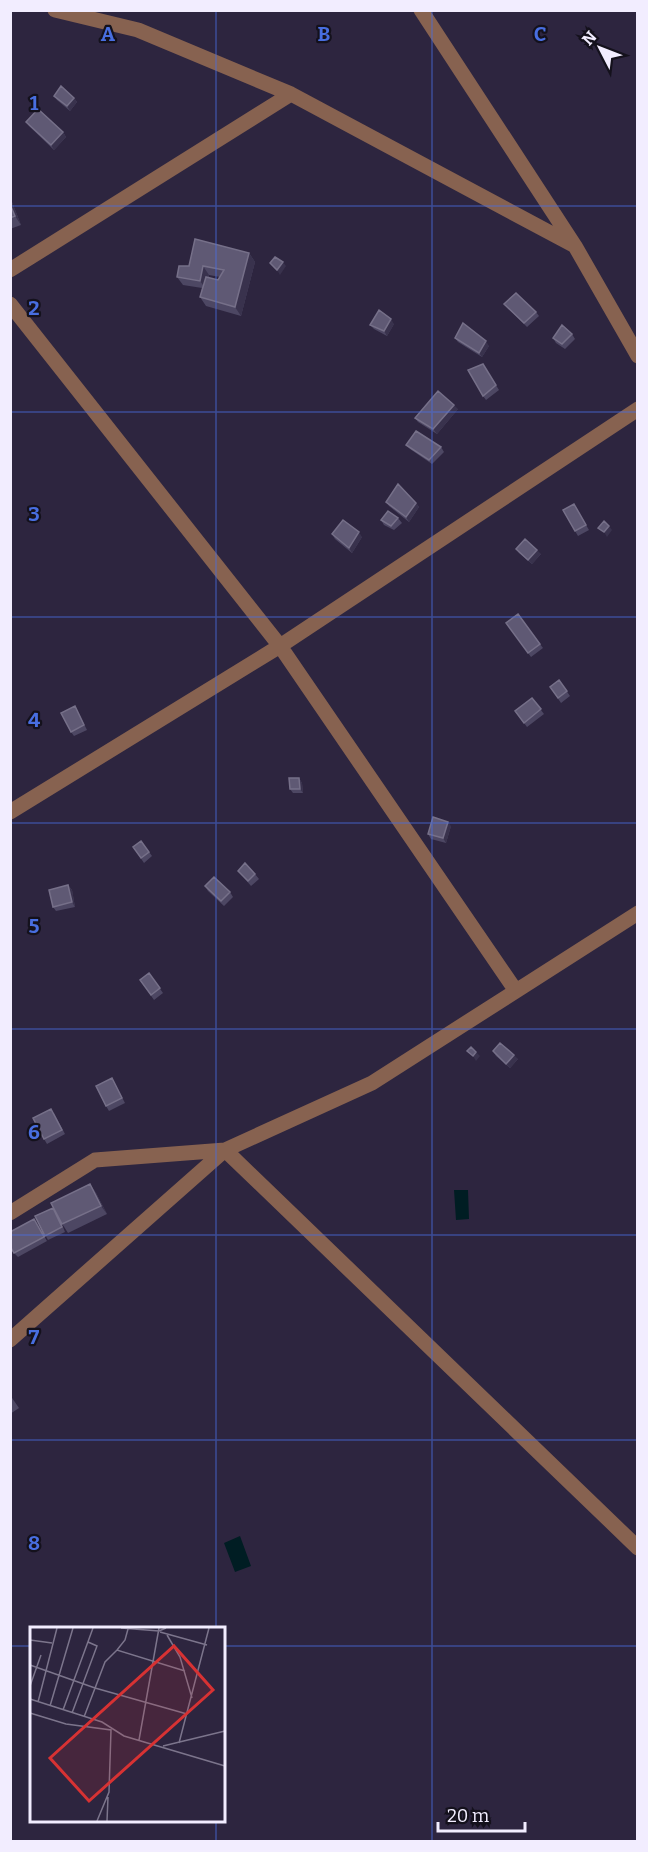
<svg xmlns="http://www.w3.org/2000/svg" width="648" height="1852" font-family="Bitter,serif">
  <style>
    .water { fill: #001d23 }
    .lines { fill: none; stroke-linecap: round; stroke-linejoin: round }
    .minor { stroke: #876250; stroke-width: 15 }
    .wall { fill: #4d4763; fill-rule: evenodd }
    .shaded-wall { fill: #39324d }
    .building { fill: #5f5974; stroke: #767089; stroke-width: 1.5 }
    .grid { fill: none; stroke: #486ee0; stroke-width: 1.5; stroke-opacity: 0.55 }
    .inset-road { fill: none; stroke: #7c758c; stroke-width: 1.5 }
    .view { fill: #d73233; fill-opacity: 0.15; stroke: #d73233; stroke-width: 3 }
    .inset-edge { fill: none; stroke: #f2edff; stroke-width: 3 }
    .grid-label { font-size: 20px; text-anchor: middle; font-weight: bold; fill: #486ee0; stroke: #14111c; stroke-width: 4.5; stroke-linejoin: round; paint-order: stroke }
  </style>
  <rect width="100%" height="100%" fill="#2d253f"/>
  <path class="water" d="M454,1190H468L469,1219L456,1220Z
    M240,1536L251,1566L235,1572L224,1543Z"/>
  <g class="lines">
    <path class="minor" d="M55,10L138,30L291,94L575,246
      M421,10L575,246L638,356
      M10,270L291,94
      M10,304L280,646L516,991
      M10,812L280,646L638,409
      M10,1213L95,1160L225,1150L372,1083L638,913
      M10,1340L225,1150L638,1548"/>
  </g>
  <path class="wall" d="M54,96L74,98L77,102L70,111L57,100Z
    M26,122L63,132L66,137L54,150L29,126Z
    M10,197L21,225L10,229Z
    M249,253L255,262L241,316L206,306L200,297L202,288L183,285L177,277L189,266ZM209,275L220,277L218,280L209,278Z
    M504,304L536,312L539,316L527,327Z
    M394,324L387,336L374,329L370,325Z
    M572,334L575,339L565,349L556,343L553,338Z
    M455,338L489,346L482,357L458,342Z
    M483,364L499,390L486,400L483,396Z
    M458,409L437,434L418,422L415,418Z
    M406,445L441,447L444,452L432,464L410,449Z
    M386,502L416,503L419,507L409,522L389,506Z
    M574,504L589,530L578,536L575,531Z
    M398,518L402,523L394,530L384,525L381,520Z
    M332,534L362,537L352,553L335,539Z
    M516,549L541,554L532,564L519,553Z
    M518,614L543,648L531,657L506,623Z
    M559,680L570,696L561,703L550,687Z
    M532,698L544,714L527,727L515,711Z
    M75,706L87,730L74,736L71,732Z
    M299,778L302,783L303,793H293L290,789Z
    M451,826L446,843L431,839L428,834Z
    M141,841L152,856L144,863L133,847Z
    M238,871L255,874L259,879L251,886Z
    M68,885L72,890L75,907L56,911L53,907Z
    M205,886L230,892L233,897L224,906L208,891Z
    M149,973L163,993L154,1000L140,980Z
    M493,1051L518,1059L510,1068L496,1056Z
    M112,1078L125,1103L109,1111L106,1106Z
    M54,1113L65,1134L47,1144L44,1139Z
    M90,1184L96,1193L107,1214L68,1233L61,1222L65,1232L48,1240L35,1216L53,1208L55,1210L51,1203Z
    M34,1219L47,1241L18,1257L14,1253Z
    M10,1395L19,1408L10,1414Z"/>
  <path class="shaded-wall" d="M74,98L77,102L70,111L67,106Z
    M63,132L66,137L54,150L51,145Z
    M10,197L21,225L15,216L10,204Z
    M249,253L255,262L241,316L235,307Z
    M283,262L286,266L280,275L277,270Z
    M203,266L209,275L206,289L200,281Z
    M391,319L394,324L387,336L384,331Z
    M486,341L489,346L482,357L479,353Z
    M454,405L458,409L437,434L433,429Z
    M416,503L419,507L409,522L406,517Z
    M609,526L612,530L607,537L604,532Z
    M359,532L362,537L352,553L349,548Z
    M537,550L541,554L532,564L528,560Z
    M299,778L302,783L303,793L300,789Z
    M448,822L451,826L446,843L443,838Z
    M68,885L72,890L75,907L72,902Z
    M476,1052L480,1056L476,1061L473,1056Z
    M514,1055L518,1059L510,1068L506,1064Z
    M90,1184L96,1193L107,1214L101,1206Z"/>
  <path class="building" d="M61,86L74,98L67,106L54,96Z
    M38,109L63,132L51,145L26,122Z
    M10,204L15,216L10,218Z
    M195,239L249,253L235,307L200,297L206,277L218,280L224,270L203,266L200,281L177,277L179,266H189Z
    M275,257L283,262L277,270L270,263Z
    M516,293L536,312L524,323L504,304Z
    M379,310L391,319L384,331L370,325Z
    M463,323L486,341L479,353L455,338Z
    M562,325L572,334L562,344L553,338Z
    M483,364L496,385L483,396L468,370Z
    M438,391L454,405L433,429L415,418Z
    M416,431L441,447L429,460L406,445Z
    M398,484L416,503L406,517L386,502Z
    M574,504L586,525L575,531L563,510Z
    M388,511L398,518L391,526L381,520Z
    M343,520L359,532L349,548L332,534Z
    M604,521L609,526L604,532L598,528Z
    M525,539L537,550L528,560L516,549Z
    M518,614L540,644L528,653L506,623Z
    M559,680L567,691L558,698L550,687Z
    M532,698L541,709L524,723L515,711Z
    M75,706L84,725L71,732L61,713Z
    M289,778H299L300,789H290Z
    M433,817L448,822L443,838L428,834Z
    M141,841L149,852L141,858L133,847Z
    M245,863L255,874L248,881L238,871Z
    M214,877L230,892L221,901L205,886Z
    M68,885L72,902L53,907L49,890Z
    M149,973L160,988L151,995L140,980Z
    M500,1043L514,1055L506,1064L493,1051Z
    M471,1047L476,1052L473,1056L467,1051Z
    M112,1078L122,1098L106,1106L96,1086Z
    M51,1109L62,1130L44,1139L33,1118Z
    M90,1184L101,1206L62,1224L51,1203Z
    M53,1208L62,1227L45,1236L35,1216Z
    M34,1219L44,1237L14,1253L10,1246V1232Z"/>
  <path class="grid" d="M216,10V1628M432,10V1842M10,206H638M10,412H638M10,617H638M10,823H638M10,1029H638M10,1235H638M10,1440H638M10,1646H32M224,1646H638M216,1820V1842"/>
  <g transform="translate(30 1627)">
    <rect width="195" height="195" fill="#2d253f"/>
    <path class="inset-road" d="M91,1L129,4L136,1M130,5L177,18M137,8L150,30L162,71M0,13L22,16M87,23L95,13L98,2M0,38L65,61L157,87M0,59L11,28M0,72L72,95L94,109L195,139M8,75L27,1M20,79L43,1M33,83L63,1M0,86L36,97L81,103L79,165L67,194M42,86L67,19L58,15M54,90L75,35L87,23L155,44M109,113L129,1M149,116L179,1M133,119L195,104M77,194L78,170"/>
    <path class="view" d="M144,19L183,63L59,174L20,131Z"/>
    <rect width="195" height="195" class="inset-edge"/>
  </g>
  <g class="grid-label">
    <text x="108" y="41">A</text>
    <text x="324" y="41">B</text>
    <text x="540" y="41">C</text>
    <text x="34" y="110">1</text>
    <text x="34" y="315">2</text>
    <text x="34" y="521">3</text>
    <text x="34" y="727">4</text>
    <text x="34" y="933">5</text>
    <text x="34" y="1139">6</text>
    <text x="34" y="1344">7</text>
    <text x="34" y="1550">8</text>
  </g>
  <rect width="648" height="1852" fill="none" stroke="#f2edff" stroke-width="24"/>
  <g transform="translate(600 48) rotate(312)" stroke="#14111c" stroke-width="4.5" paint-order="stroke">
  <path d="M0-4.5L10 22L0 15L-10 22Z" fill="#f2edff"/>
  <text y="-9" font-size="16" font-weight="bold" text-anchor="middle" fill="#f2edff">N</text>
  </g>
  <path d="M438 1822v9h87v-9" fill="none" stroke="#f2edff" stroke-width="3"/>
  <text x="447" y="1822" font-size="18" fill="#f2edff" stroke="#14111c" stroke-width="4.5" paint-order="stroke">20 m</text>
</svg>
